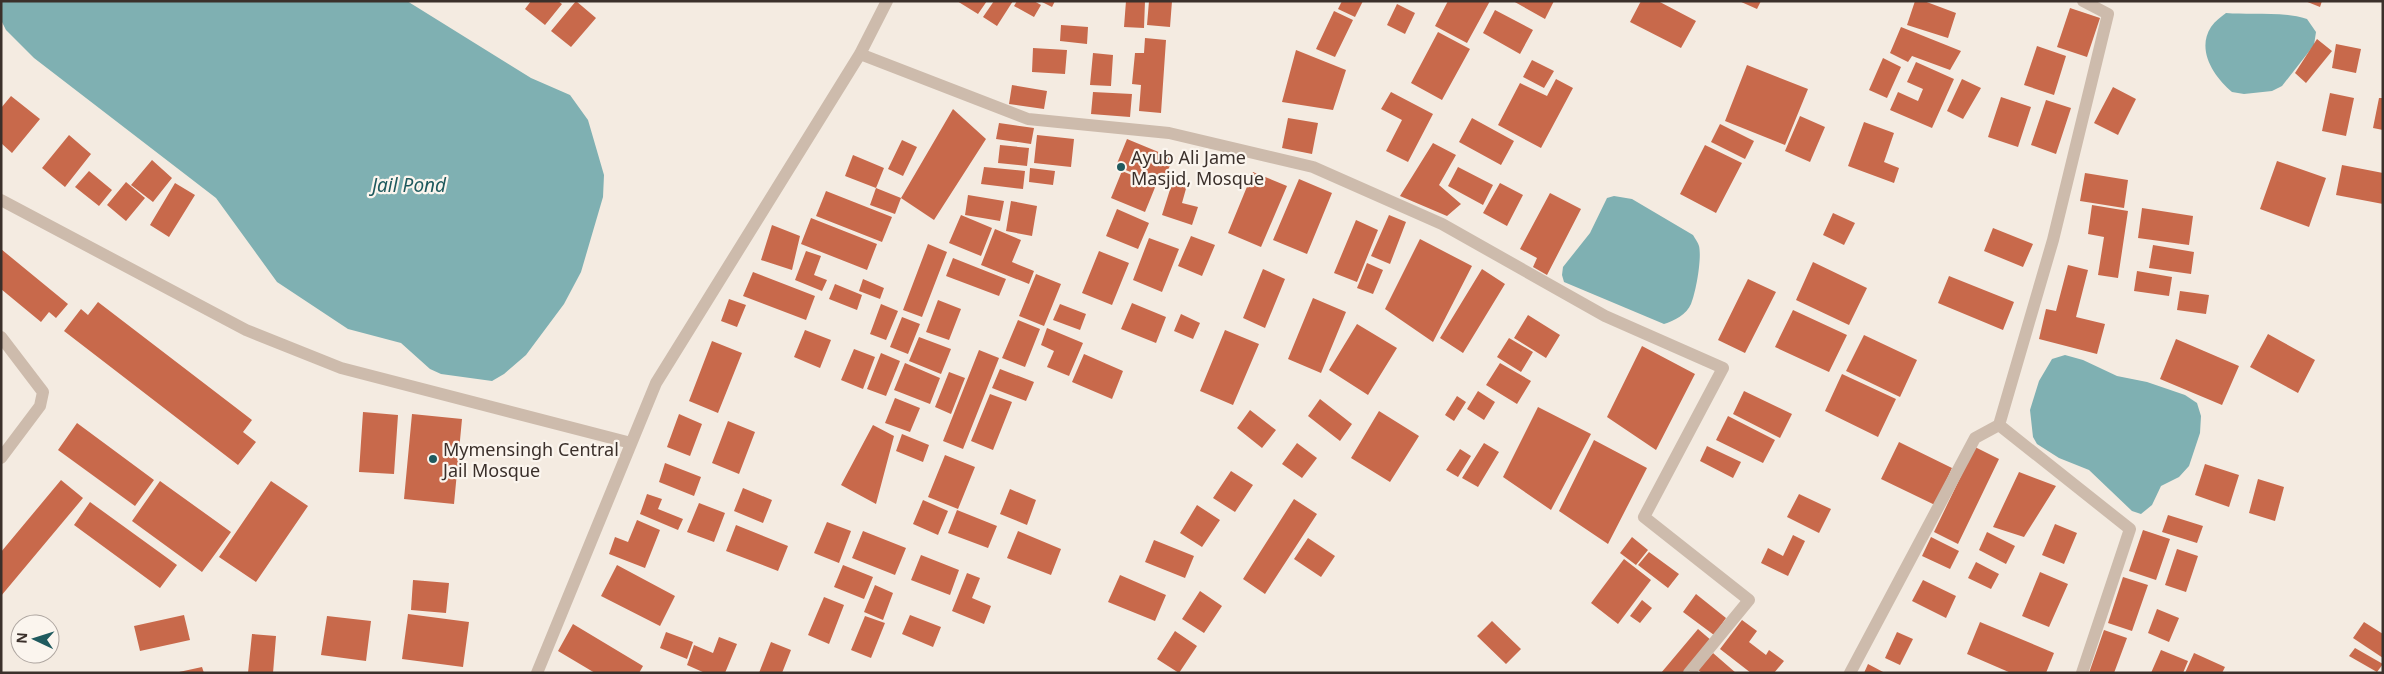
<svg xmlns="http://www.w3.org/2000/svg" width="2384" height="674" font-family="'Noto Sans',sans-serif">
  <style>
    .water { fill: #7fb0b2 }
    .building { fill: #c8694b }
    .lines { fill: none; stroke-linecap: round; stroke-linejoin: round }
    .minor { stroke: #cdbbac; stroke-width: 12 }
    .poi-dot { fill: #1f5a5e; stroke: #fbf5ee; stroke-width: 2 }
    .labels { text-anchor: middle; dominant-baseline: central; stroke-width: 4.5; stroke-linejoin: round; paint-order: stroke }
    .poi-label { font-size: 18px; fill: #3b302b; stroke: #fbf5ee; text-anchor: start }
    .water-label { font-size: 19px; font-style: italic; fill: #1f5a5e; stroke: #fbf5ee }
  </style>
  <rect width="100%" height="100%" fill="#f4ebe1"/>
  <path class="water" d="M1,1H407L531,78L570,95L588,120L604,175L603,197L581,272L564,304L526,355L504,374L492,381L441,374L430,369L401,343L348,329L277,282L216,198L34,58L6,30L1,20Z
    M2226,13C2252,15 2282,11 2307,19L2316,32L2314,45L2282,86L2272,91L2244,94L2232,92C2214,77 2196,50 2211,27C2215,21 2221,17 2226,13Z
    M1614,196L1632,199L1693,235C1695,239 1698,242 1699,246C1702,258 1696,292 1691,304C1687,314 1674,321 1664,324L1564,282L1562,275L1563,267L1590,233L1607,198Z
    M2065,355L2083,360L2117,376L2147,382L2185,395L2197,403L2201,416L2200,433L2189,466L2179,477L2161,486L2152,505L2141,514L2132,511L2089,470L2059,458L2037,444L2033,437L2030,410L2039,381L2052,359Z"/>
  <path class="building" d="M531,1H558L562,4L545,25L525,9Z
    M576,1L596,18L571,47L551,31Z
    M957,1H987L978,14Z
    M994,1H1013L997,26L983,17Z
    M1017,1H1034L1041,5L1034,17L1014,6Z
    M1040,1H1055L1052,7Z
    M1126,1H1145L1144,28L1124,27Z
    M1149,1H1172L1170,27L1147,25Z
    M1342,1H1363L1355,17L1338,9Z
    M1448,1H1490L1467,43L1435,26Z
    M1513,1H1554L1545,19Z
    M1641,1H1658L1696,21L1681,48L1630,22Z
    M1739,1H1761L1757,9Z
    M1915,1H1924L1956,13L1948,38L1907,25Z
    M2305,1H2322L2320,7Z
    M1397,4L1415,13L1405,34L1387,25Z
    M2070,8L2100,18L2087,57L2057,47Z
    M1495,10L1533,30L1520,54L1483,33Z
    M1334,11L1353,20L1335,57L1316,49Z
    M1061,25L1088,27L1087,44L1060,41Z
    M1901,27L1961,51L1950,70L1912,56L1908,62L1890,53Z
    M1438,32L1470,49L1442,100L1411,83Z
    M1145,38L1166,40L1161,113L1139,111L1141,85L1132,84L1135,53H1144Z
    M2317,39L2332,51L2306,83L2295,73Z
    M2336,44L2361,49L2356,73L2332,68Z
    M2037,46L2066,56L2054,95L2024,85Z
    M1033,48L1067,50L1065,74L1032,72Z
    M1296,50L1346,70L1333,110L1282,102Z
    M1093,53L1113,55L1111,86L1090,85Z
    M1883,58L1901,67L1887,98L1869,90Z
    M1532,60L1554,71L1544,88L1523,77Z
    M1916,62L1954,79L1932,128L1890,110L1898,92L1918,101L1923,89L1907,82Z
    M1747,65L1808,89L1785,145L1725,121Z
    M1556,79L1573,88L1541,148L1498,125L1520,83L1547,96Z
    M1962,79L1981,88L1963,119L1947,111Z
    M1012,85L1047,91L1044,109L1009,104Z
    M2113,87L2136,99L2118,135L2094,123Z
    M1093,92L1132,94L1130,117L1091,114Z
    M1391,92L1433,114L1408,162L1386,151L1402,120L1381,109Z
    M2330,93L2354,98L2346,136L2322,131Z
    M11,96L40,119L12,153L1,143V108Z
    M2001,97L2031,107L2018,147L1988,137Z
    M2379,98H2383V130L2373,128Z
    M2046,100L2071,108L2056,154L2031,145Z
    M953,109L986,139L934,220L901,198Z
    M1800,116L1825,127L1810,162L1785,151Z
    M1288,118L1318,123L1312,154L1282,148Z
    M1472,118L1514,141L1501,165L1459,142Z
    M1864,122L1894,133L1884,162L1899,168L1894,183L1848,166Z
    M999,123L1034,128L1031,144L996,139Z
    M1720,124L1754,141L1745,159L1711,142Z
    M69,135L91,154L65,187L42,168Z
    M1037,135L1074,139L1071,167L1034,163Z
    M1127,139L1173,158L1162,185L1116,166Z
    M902,140L917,147L903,176L888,169Z
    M1433,143L1456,155L1439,185L1461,204L1447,216L1400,196Z
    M1000,145L1029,148L1027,166L998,163Z
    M1705,145L1742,163L1716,213L1680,194Z
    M853,155L884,168L876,188L845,176Z
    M152,160L172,178L153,202L131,185Z
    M2277,161L2326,178L2309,227L2260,209Z
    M2342,165L2383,173V204L2336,195Z
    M984,167L1025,171L1023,189L981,184Z
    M1458,167L1493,185L1483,205L1448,186Z
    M1030,168L1055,171L1053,185L1029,182Z
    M89,171L112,190L99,206L75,187Z
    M1122,171L1156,185L1145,212L1111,198Z
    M1253,172L1287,186L1261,247L1228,233Z
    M2085,173L2128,180L2124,208L2080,201Z
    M1299,179L1332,193L1307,254L1273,240Z
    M1173,180L1187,185L1182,203L1198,207L1192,225L1162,215Z
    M126,182L145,198L126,221L107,205Z
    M175,183L195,195L169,237L150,225Z
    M1500,183L1523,195L1507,226L1483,213Z
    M876,188L901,198L895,214L870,205Z
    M826,191L892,217L882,242L816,216Z
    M1550,193L1581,209L1547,275L1533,267L1537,258L1520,249Z
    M968,195L1004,201L1000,221L965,215Z
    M1011,201L1037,206L1032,236L1006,231Z
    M2092,205L2128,211L2118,278L2098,275L2104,237L2088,234Z
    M2142,208L2193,216L2189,245L2138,238Z
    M1117,209L1149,223L1138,249L1106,236Z
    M1833,213L1855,223L1844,245L1823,235Z
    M961,215L992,228L981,256L949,243Z
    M1389,215L1406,222L1390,264L1371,256Z
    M811,218L877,244L867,270L801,244Z
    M1356,220L1378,230L1357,282L1334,273Z
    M772,225L800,236L792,270L761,260Z
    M1993,228L2033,244L2023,267L1984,251Z
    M995,229L1021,240L1012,262L1034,271L1029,284L981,265Z
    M1191,236L1215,245L1202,276L1178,266Z
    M1149,238L1179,249L1162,292L1133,280Z
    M1420,239L1472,266L1433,342L1385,309Z
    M928,244L947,252L922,317L903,310Z
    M2153,245L2194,252L2191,274L2149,268Z
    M1,249L68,304L56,318L49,312L41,322L1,289Z
    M806,251L821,256L814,275L827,280L822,291L795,280Z
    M1099,251L1129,263L1112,305L1082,293Z
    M953,258L1006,279L999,296L946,276Z
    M1813,262L1867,288L1849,325L1796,300Z
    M1367,263L1383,270L1373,294L1357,288Z
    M2068,265L2088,270L2076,317L2105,324L2097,354L2039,339L2046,309L2056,311Z
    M1263,269L1285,279L1265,328L1243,318Z
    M1482,269L1505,284L1463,353L1440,338Z
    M2137,271L2172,277L2169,296L2134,291Z
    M753,272L815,296L806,320L743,296Z
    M1036,274L1061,284L1044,326L1019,316Z
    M1949,276L2014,302L2003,330L1938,303Z
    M863,279L884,288L880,299L859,291Z
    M1748,279L1776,292L1745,353L1718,340Z
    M835,284L862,295L857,310L829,299Z
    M2180,291L2209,295L2206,314L2177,310Z
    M1313,298L1346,312L1321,373L1288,359Z
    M729,299L746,305L737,327L721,321Z
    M938,300L961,309L949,340L926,332Z
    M98,302L252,420L243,432L256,442L238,465L64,331L81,309L88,315Z
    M1132,303L1166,317L1156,343L1121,329Z
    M881,304L898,311L886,340L870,334Z
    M1060,304L1086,314L1080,330L1053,320Z
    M1793,310L1847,335L1829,372L1775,347Z
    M1181,314L1200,323L1193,339L1174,331Z
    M1528,315L1560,335L1546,358L1514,338Z
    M902,317L920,324L908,354L890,347Z
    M1018,320L1040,329L1025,367L1002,358Z
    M1357,324L1397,348L1368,395L1329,370Z
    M1047,328L1083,343L1069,376L1047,367L1054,351L1041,345Z
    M805,330L831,340L820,368L794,357Z
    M1225,330L1259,344L1233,405L1200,391Z
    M2268,334L2315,360L2298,393L2250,367Z
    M1864,335L1917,360L1900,397L1846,371Z
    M919,337L951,349L941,374L909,361Z
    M1509,338L1533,352L1521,372L1497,357Z
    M2176,339L2239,366L2222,405L2160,379Z
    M712,341L742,353L718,413L689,401Z
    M1642,346L1695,374L1656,450L1607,417Z
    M854,349L875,357L863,389L841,380Z
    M979,350L999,358L963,449L943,441Z
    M881,353L900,361L886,396L867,389Z
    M1084,354L1123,371L1112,399L1072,382Z
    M905,363L940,378L930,404L894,390Z
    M1500,363L1531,381L1517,404L1486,385Z
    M1000,369L1034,382L1026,401L992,388Z
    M949,372L965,378L951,414L935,407Z
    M1842,374L1896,399L1878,437L1825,411Z
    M1478,391L1495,402L1484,420L1467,409Z
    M1744,391L1792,414L1780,438L1733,414Z
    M990,394L1012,402L993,450L971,441Z
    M1457,396L1466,402L1454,421L1445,415Z
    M895,398L920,408L910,432L885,423Z
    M1320,399L1352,424L1340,441L1308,416Z
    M1538,407L1591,434L1551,510L1503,477Z
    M1250,410L1276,430L1262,448L1237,428Z
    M1379,411L1419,436L1390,482L1351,458Z
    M363,412L398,415L394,474L359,472Z
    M412,414L462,419L454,504L404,499Z
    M679,414L702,424L690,456L667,447Z
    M1728,416L1775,440L1763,463L1716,440Z
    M728,421L755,432L739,474L712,463Z
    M77,423L154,480L135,506L58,450Z
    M873,425L894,436L876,504L841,485Z
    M902,434L929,445L923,462L896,451Z
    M1594,440L1647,468L1608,544L1559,511Z
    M1899,442L1952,468L1935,505L1881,479Z
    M1297,443L1317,458L1302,478L1282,464Z
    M1484,443L1499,452L1478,487L1462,478Z
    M1707,446L1741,462L1733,478L1700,461Z
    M1975,447L1999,459L1958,544L1934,532Z
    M1460,449L1471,456L1458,477L1446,470Z
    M945,455L975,467L958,509L928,497Z
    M665,463L701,477L694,496L659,482Z
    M2205,464L2239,475L2229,507L2195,495Z
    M1231,471L1253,485L1235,512L1213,498Z
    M2019,472L2056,486L2024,537L1993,527Z
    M2258,479L2284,487L2275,521L2249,513Z
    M61,480L83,498L1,596V552Z
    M160,481L231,532L202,572L132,521Z
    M271,481L308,506L256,582L219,557Z
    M743,488L772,500L763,523L734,511Z
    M1010,489L1036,500L1027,525L1000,514Z
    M647,494L662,499L658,509L683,519L678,530L640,514Z
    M1799,494L1831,509L1819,533L1787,517Z
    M1294,499L1317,514L1265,594L1243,579Z
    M923,500L948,511L938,535L913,524Z
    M90,502L177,565L160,588L74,525Z
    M699,503L725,513L714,542L687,532Z
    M1197,505L1220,520L1202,547L1180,533Z
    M957,510L997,526L988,548L948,533Z
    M2168,515L2203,526L2197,543L2162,532Z
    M637,520L660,530L645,568L609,554L615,537L628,542Z
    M827,522L851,531L839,563L814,553Z
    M2055,524L2077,533L2064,564L2042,555Z
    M736,525L788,546L778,571L726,551Z
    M2143,530L2170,539L2156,580L2129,571Z
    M863,531L906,548L895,575L852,558Z
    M1018,531L1061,549L1051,575L1007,558Z
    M1987,532L2015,546L2006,564L1979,550Z
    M1793,535L1805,541L1788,576L1761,563L1768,548L1783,556Z
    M1632,537L1648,550L1636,565L1620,553Z
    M1931,537L1959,551L1950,569L1922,556Z
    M1308,538L1335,556L1321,577L1294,559Z
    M1154,540L1194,556L1185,578L1145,562Z
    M2177,549L2198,556L2186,592L2165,585Z
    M1649,552L1679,574L1668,588L1638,565Z
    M921,555L959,570L950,595L911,580Z
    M1624,559L1651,580L1618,624L1591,603Z
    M1976,562L1999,574L1991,589L1968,578Z
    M617,565L675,596L660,626L601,596Z
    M843,565L873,577L864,599L834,587Z
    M2040,572L2068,584L2049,627L2022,616Z
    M967,573L980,578L972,598L991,606L984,624L952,611Z
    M1120,575L1166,595L1155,621L1108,602Z
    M2123,577L2148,585L2132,631L2108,623Z
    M413,580L449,583L446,613L411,610Z
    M1923,580L1956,596L1946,618L1912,601Z
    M875,585L893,593L883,620L864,612Z
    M1200,591L1222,606L1204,633L1182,619Z
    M1696,594L1726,618L1714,635L1683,612Z
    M824,597L844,605L829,644L808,635Z
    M1642,600L1652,608L1640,623L1630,616Z
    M2157,609L2179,618L2169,642L2148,633Z
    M408,614L469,622L463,667L402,659Z
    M184,615L190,640L140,651L134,626Z
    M910,615L941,627L933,647L902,634Z
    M327,616L371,621L366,661L321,655Z
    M865,616L885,623L871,658L851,650Z
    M1742,620L1757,631L1749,642L1766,655L1769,650L1784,661L1774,673H1751L1720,649Z
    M1492,621L1521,649L1506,664L1477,636Z
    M1980,622L2054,653L2046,673H2011L1967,654Z
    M2364,622L2383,634V658L2353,638Z
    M573,624L643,666L639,673H595L558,651Z
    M1698,629L1712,641L1684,673H1661Z
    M2104,630L2127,638L2114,673H2089Z
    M1175,631L1197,646L1179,673L1157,659Z
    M666,632L693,642L687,659L660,648Z
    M1897,632L1913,639L1900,665L1885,658Z
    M252,634L276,636L273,673H248Z
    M719,637L737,644L725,673H705L687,665L694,645L713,653Z
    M771,642L791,650L782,673H759Z
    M2355,648L2383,664L2377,672L2349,656Z
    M2161,650L2188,661L2183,673H2151Z
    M1713,653L1736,673H1702L1698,670Z
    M2194,653L2225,667L2222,673H2185Z
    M1868,664L1885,673H1864Z
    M202,667L204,673H179V672Z"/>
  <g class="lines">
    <path class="minor" d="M860,54L1028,119L1169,133L1313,167L1442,224L1605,316L1723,368L1644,517L1749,600L1689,673
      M1,200L246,330L341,368L631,443
      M1,337L43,392L40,406L1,458
      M537,673L656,383L860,54L887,1
      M1850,673L1975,438L1999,425
      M2082,673L2130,529L1999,425L2053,240L2108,14L2083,1"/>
  </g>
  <g class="poi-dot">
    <circle cx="1121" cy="167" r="5"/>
    <circle cx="433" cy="459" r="5"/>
  </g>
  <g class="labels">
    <g class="poi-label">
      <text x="1131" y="157">Ayub Ali Jame<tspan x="1131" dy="21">Masjid, Mosque</tspan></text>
      <text x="443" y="449">Mymensingh Central<tspan x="443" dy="21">Jail Mosque</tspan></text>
    </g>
    <g class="water-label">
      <text x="409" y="185">Jail Pond</text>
    </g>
  </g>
  <rect width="2384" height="674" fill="none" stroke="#3b302b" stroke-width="5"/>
  <g transform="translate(35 639) rotate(274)"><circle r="24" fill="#fbf5ee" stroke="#aea6a0"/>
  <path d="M0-4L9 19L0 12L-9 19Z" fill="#1f5a5e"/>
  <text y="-8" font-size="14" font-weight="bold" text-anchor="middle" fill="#3b302b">N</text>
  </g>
</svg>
